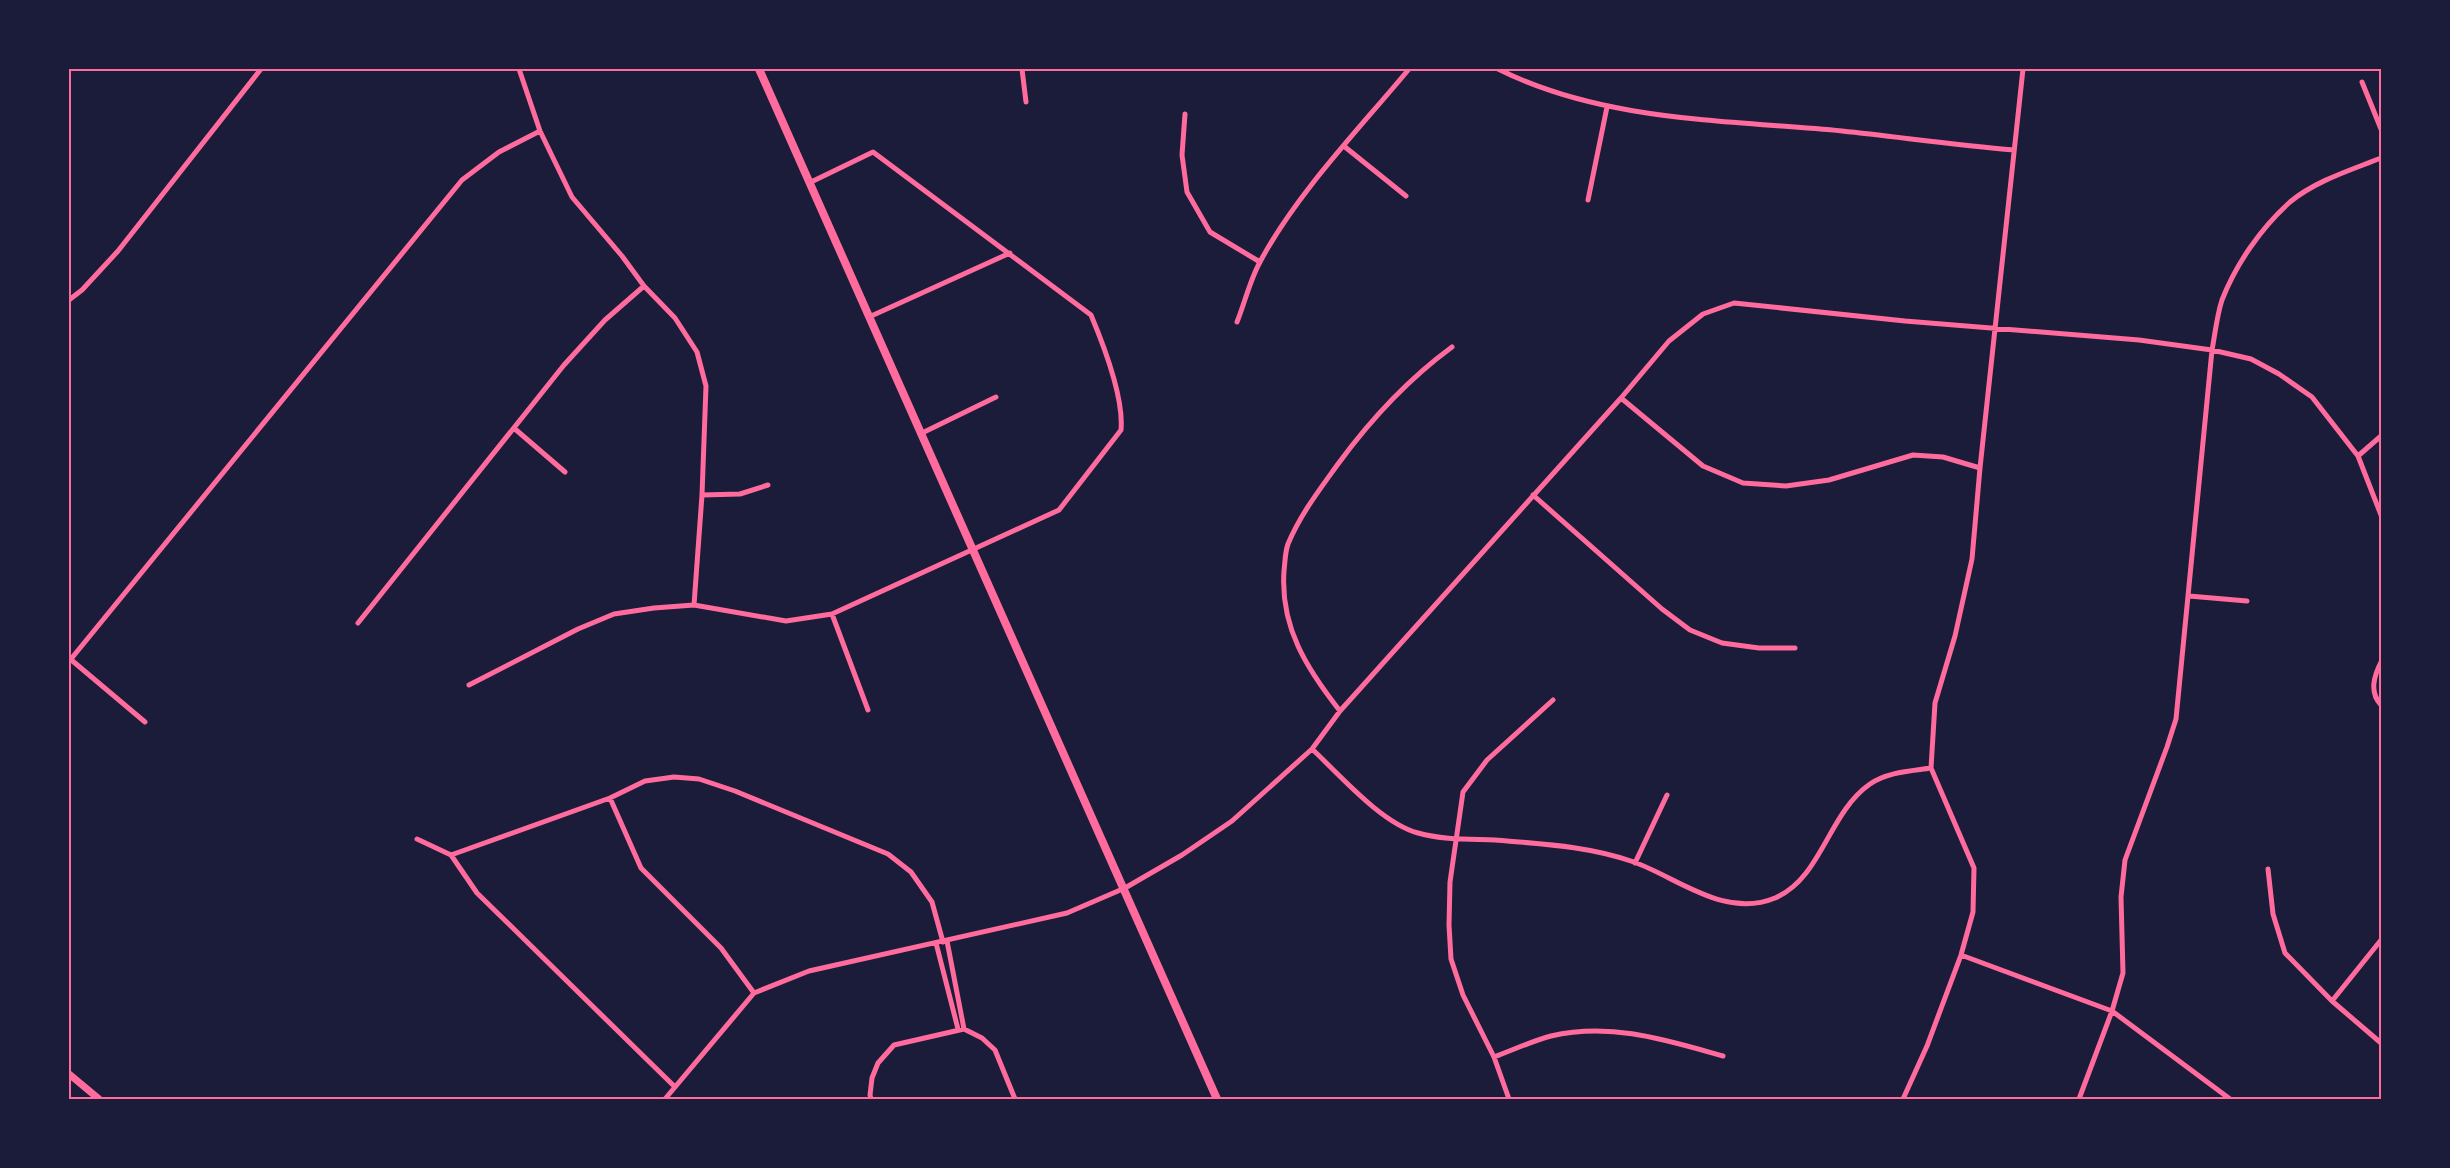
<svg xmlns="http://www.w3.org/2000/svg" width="2450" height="1168" font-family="'Exo 2',sans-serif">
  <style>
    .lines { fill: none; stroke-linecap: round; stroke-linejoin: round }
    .minor { stroke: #ff6b9d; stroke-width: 5 }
    .tertiary { stroke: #ff6b9d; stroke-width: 7 }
    .secondary { stroke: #ff6b9d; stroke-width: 8 }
    .neatline { fill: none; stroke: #ff6b9d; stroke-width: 2 }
  </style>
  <rect width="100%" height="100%" fill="#1b1b3a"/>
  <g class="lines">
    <path class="minor" d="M519,69L540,131L572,197L622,256L644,286L675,318L697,352L706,386L702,495L694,605
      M1022,69L1026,102
      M1498,69C1604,122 1727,120 1842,131C1899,137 1956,145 2014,150
      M2362,82L2381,129
      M1185,114L1182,155L1187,192L1210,232L1260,262
      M1345,147L1406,196
      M1588,200L1607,107
      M69,300L82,290L118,251L261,69
      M869,317L1010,253
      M1237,322C1245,302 1250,280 1260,262C1296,194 1360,128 1409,69
      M1621,398L1703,466L1743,483L1786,486L1829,480L1913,455L1943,457L1980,468
      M515,429L565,472
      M920,434L996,397
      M2358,456L2381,436
      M702,495L740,494L768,485
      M1533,495L1662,609L1690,630L1722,643L1759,648H1795
      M2189,596L2247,601
      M832,614L868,710
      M358,623L564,365L605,320L644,286
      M69,658L145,722
      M71,659L462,180L499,152L540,131
      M2381,662C2374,676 2369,692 2381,705
      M469,685L578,629L614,614L654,608L694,605L786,621L832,614L1059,510L1121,430C1124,397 1104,346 1091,315L873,152L809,183
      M1340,711C1307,669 1280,627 1284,571C1285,563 1285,552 1288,544C1300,515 1320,489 1338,464C1371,419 1407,380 1452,347
      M1312,749C1340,775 1381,823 1418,833C1443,840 1470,839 1495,840C1542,844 1589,846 1634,862C1678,878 1725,919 1775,898C1822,878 1828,813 1870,784C1887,772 1911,771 1931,768
      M610,798L641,868L721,948L754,993
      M417,839L451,855L477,893L674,1086
      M451,855L610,798L645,781L674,777L699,779L735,791L888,854L911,872L932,902L943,942
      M1635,863L1667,795
      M2268,869L2273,914L2285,953L2332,1001L2381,1043
      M947,941L964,1029
      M936,943L958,1029
      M1961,955L2112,1011L2230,1099
      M2332,1001L2381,940
      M1494,1057C1513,1050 1532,1041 1551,1036C1611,1022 1666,1040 1723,1056
      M665,1099L754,993L809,971L1067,913L1125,888L1182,855L1232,821L1312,749L1340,711L1621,398L1669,341L1703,314L1734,303L1905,321L2139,340L2212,350L2251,359L2279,374L2312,397L2358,456L2381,515
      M871,1099L870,1095L872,1078L878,1063L894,1045L964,1029L982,1038L995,1050L1015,1099
      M1509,1099L1494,1057L1463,995L1451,959L1449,925L1450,882L1463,792L1487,760L1553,700
      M1903,1099L1927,1046L1961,955L1973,912L1974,868L1931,768L1935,703L1955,636L1972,559L1980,468L2023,69
      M2079,1099L2112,1011L2123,973L2121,897L2125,860L2167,747L2176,719L2212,350C2215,334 2217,315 2222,300C2236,264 2261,228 2290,202C2315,181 2351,170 2381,158"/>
    <path class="tertiary" d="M69,1074L99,1099"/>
    <path class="secondary" d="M759,69L1217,1099"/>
  </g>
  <rect width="2450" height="1168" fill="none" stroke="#1b1b3a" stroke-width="141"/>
  <rect x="70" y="70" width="2310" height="1028" class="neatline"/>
</svg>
